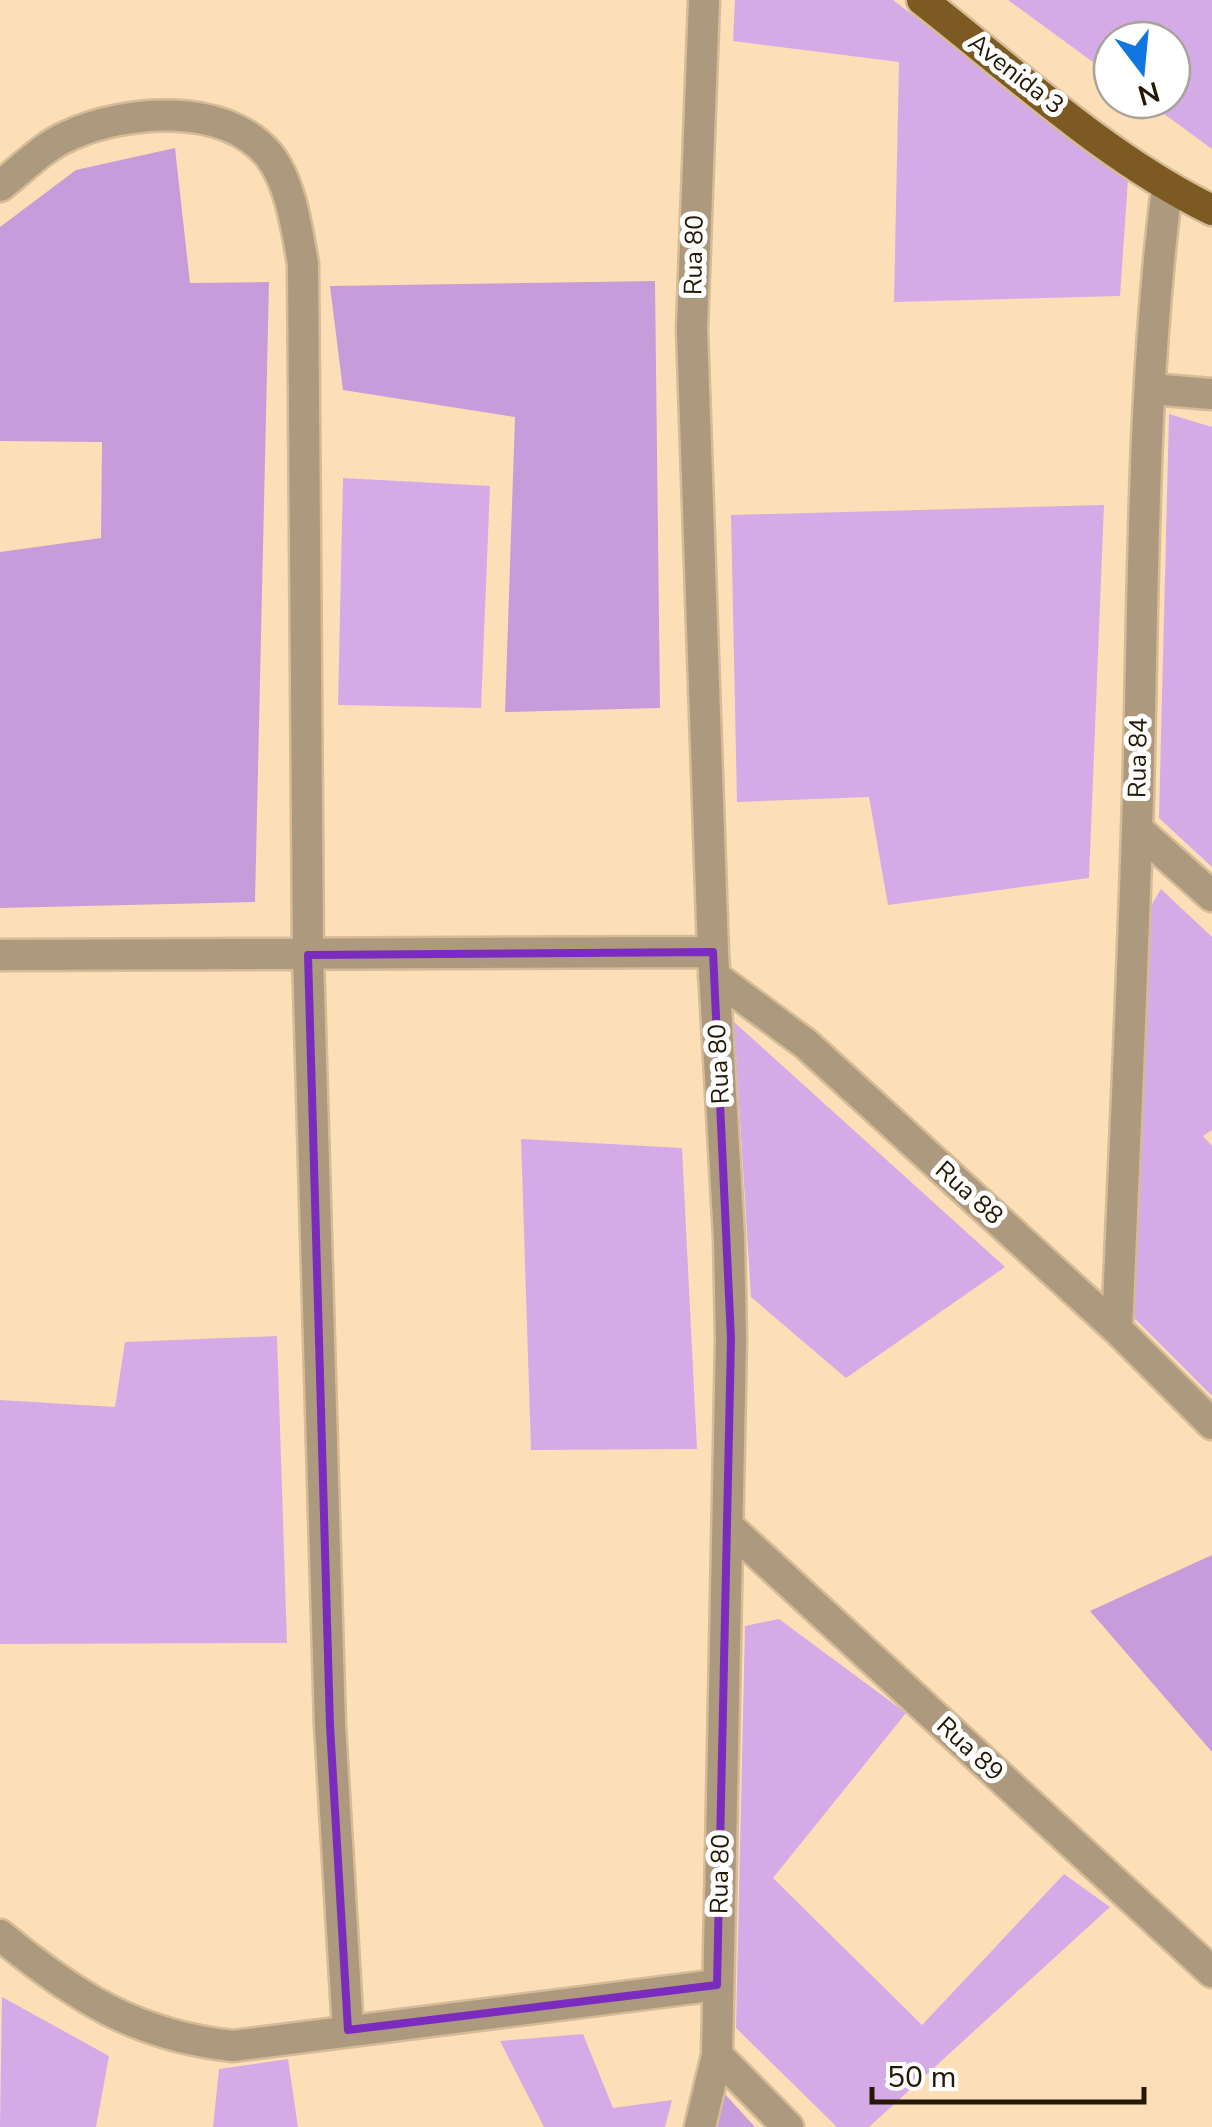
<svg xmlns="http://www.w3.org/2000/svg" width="1212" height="2127" font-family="'Nunito Sans',sans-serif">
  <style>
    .green { fill: #d4abe7 }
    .forest { fill: #c69cdb }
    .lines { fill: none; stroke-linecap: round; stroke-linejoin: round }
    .minor-casing { stroke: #d6bb97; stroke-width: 35 }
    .major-casing { stroke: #d6bb97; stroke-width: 35 }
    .minor { stroke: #ad997e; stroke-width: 30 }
    .major { stroke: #7e5a23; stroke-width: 30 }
    .marked { fill: none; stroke: #7b2cbf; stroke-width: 8; stroke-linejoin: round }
    .labels { text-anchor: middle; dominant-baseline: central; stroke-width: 10; stroke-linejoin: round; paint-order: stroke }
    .street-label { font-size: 25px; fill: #251805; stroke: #fff }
  </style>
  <rect width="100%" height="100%" fill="#fddfb7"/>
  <path class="green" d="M735,0H893L1128,179L1120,296L894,302L899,62L733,41Z
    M1008,0H1212V149L1145,100H1172V40H1112V76Z
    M1169,414L1212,427V867L1159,818Z
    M343,478L490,486L481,708L338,705Z
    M1104,505L1089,878L888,905L869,797L737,802L731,515Z
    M1161,889L1212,937V1130L1203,1136L1212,1146V1396L1132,1316L1149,909Z
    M734,1022L1005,1267L846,1378L751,1297Z
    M521,1139L682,1148L697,1449L531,1450Z
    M277,1336L287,1643L0,1644V1400L115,1407L125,1342Z
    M779,1619L906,1713L773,1878L922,2025L1064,1874L1110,1907L869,2127H837L736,2028L745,1626Z
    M2,1997L109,2056L96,2127H0Z
    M583,2034L613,2108L672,2100L665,2127H544L500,2041Z
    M288,2059L298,2127H213L219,2069Z"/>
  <path class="forest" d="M175,148L190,283L269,282L255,902L0,908V552L101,538L102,442L0,441V227L76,170Z
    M655,281L660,708L505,712L515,417L343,390L330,286Z
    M1212,1555V1752L1090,1611Z
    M723,2092L755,2127H716Z"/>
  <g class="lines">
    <defs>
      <path id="minor" d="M0,186C21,170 44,146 68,136C124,110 224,101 269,155C291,183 297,230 303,264L308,955L330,1726L348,2030
        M1150,389L1212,394
        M1137,829L1212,896
        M0,955L713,952
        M714,976L806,1044L1117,1329L1212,1424
        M1117,1329C1124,1163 1132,996 1137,830C1144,616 1140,401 1167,188
        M729,1527L1212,1972
        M0,1935C74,1996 136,2036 233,2046L717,1985
        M717,2055L788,2127
        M700,2127L717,2055L731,1339L729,1238L713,952L692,329L704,0"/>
      <path id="major" d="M922,0C1014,72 1107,159 1212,210"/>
    </defs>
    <use href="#minor" class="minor-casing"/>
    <use href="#major" class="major-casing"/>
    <use href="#minor" class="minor"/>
    <use href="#major" class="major"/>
  </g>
  <path class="marked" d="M713,952L731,1339L717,1985L348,2030L330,1726L308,955Z"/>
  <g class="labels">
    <g class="street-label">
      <text transform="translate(1016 74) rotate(38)">Avenida 3</text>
      <text transform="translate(694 255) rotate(-89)">Rua 80</text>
      <text transform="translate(1138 758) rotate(-89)">Rua 84</text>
      <text transform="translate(719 1064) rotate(-93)">Rua 80</text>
      <text transform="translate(969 1193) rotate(42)">Rua 88</text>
      <text transform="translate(970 1749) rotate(43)">Rua 89</text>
      <text transform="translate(720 1874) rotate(-89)">Rua 80</text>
    </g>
  </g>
  <g transform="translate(1142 70) rotate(164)"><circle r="48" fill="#ffffff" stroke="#a8a39b" stroke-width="2.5"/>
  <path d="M0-8L18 38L0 25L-18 38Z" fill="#0f77df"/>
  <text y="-15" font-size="28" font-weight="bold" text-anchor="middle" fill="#251805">N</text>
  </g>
  <path d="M872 2087v15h272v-15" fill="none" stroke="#251805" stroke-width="5"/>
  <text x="887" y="2087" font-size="30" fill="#251805" stroke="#ffffff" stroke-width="8" paint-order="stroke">50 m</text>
</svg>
